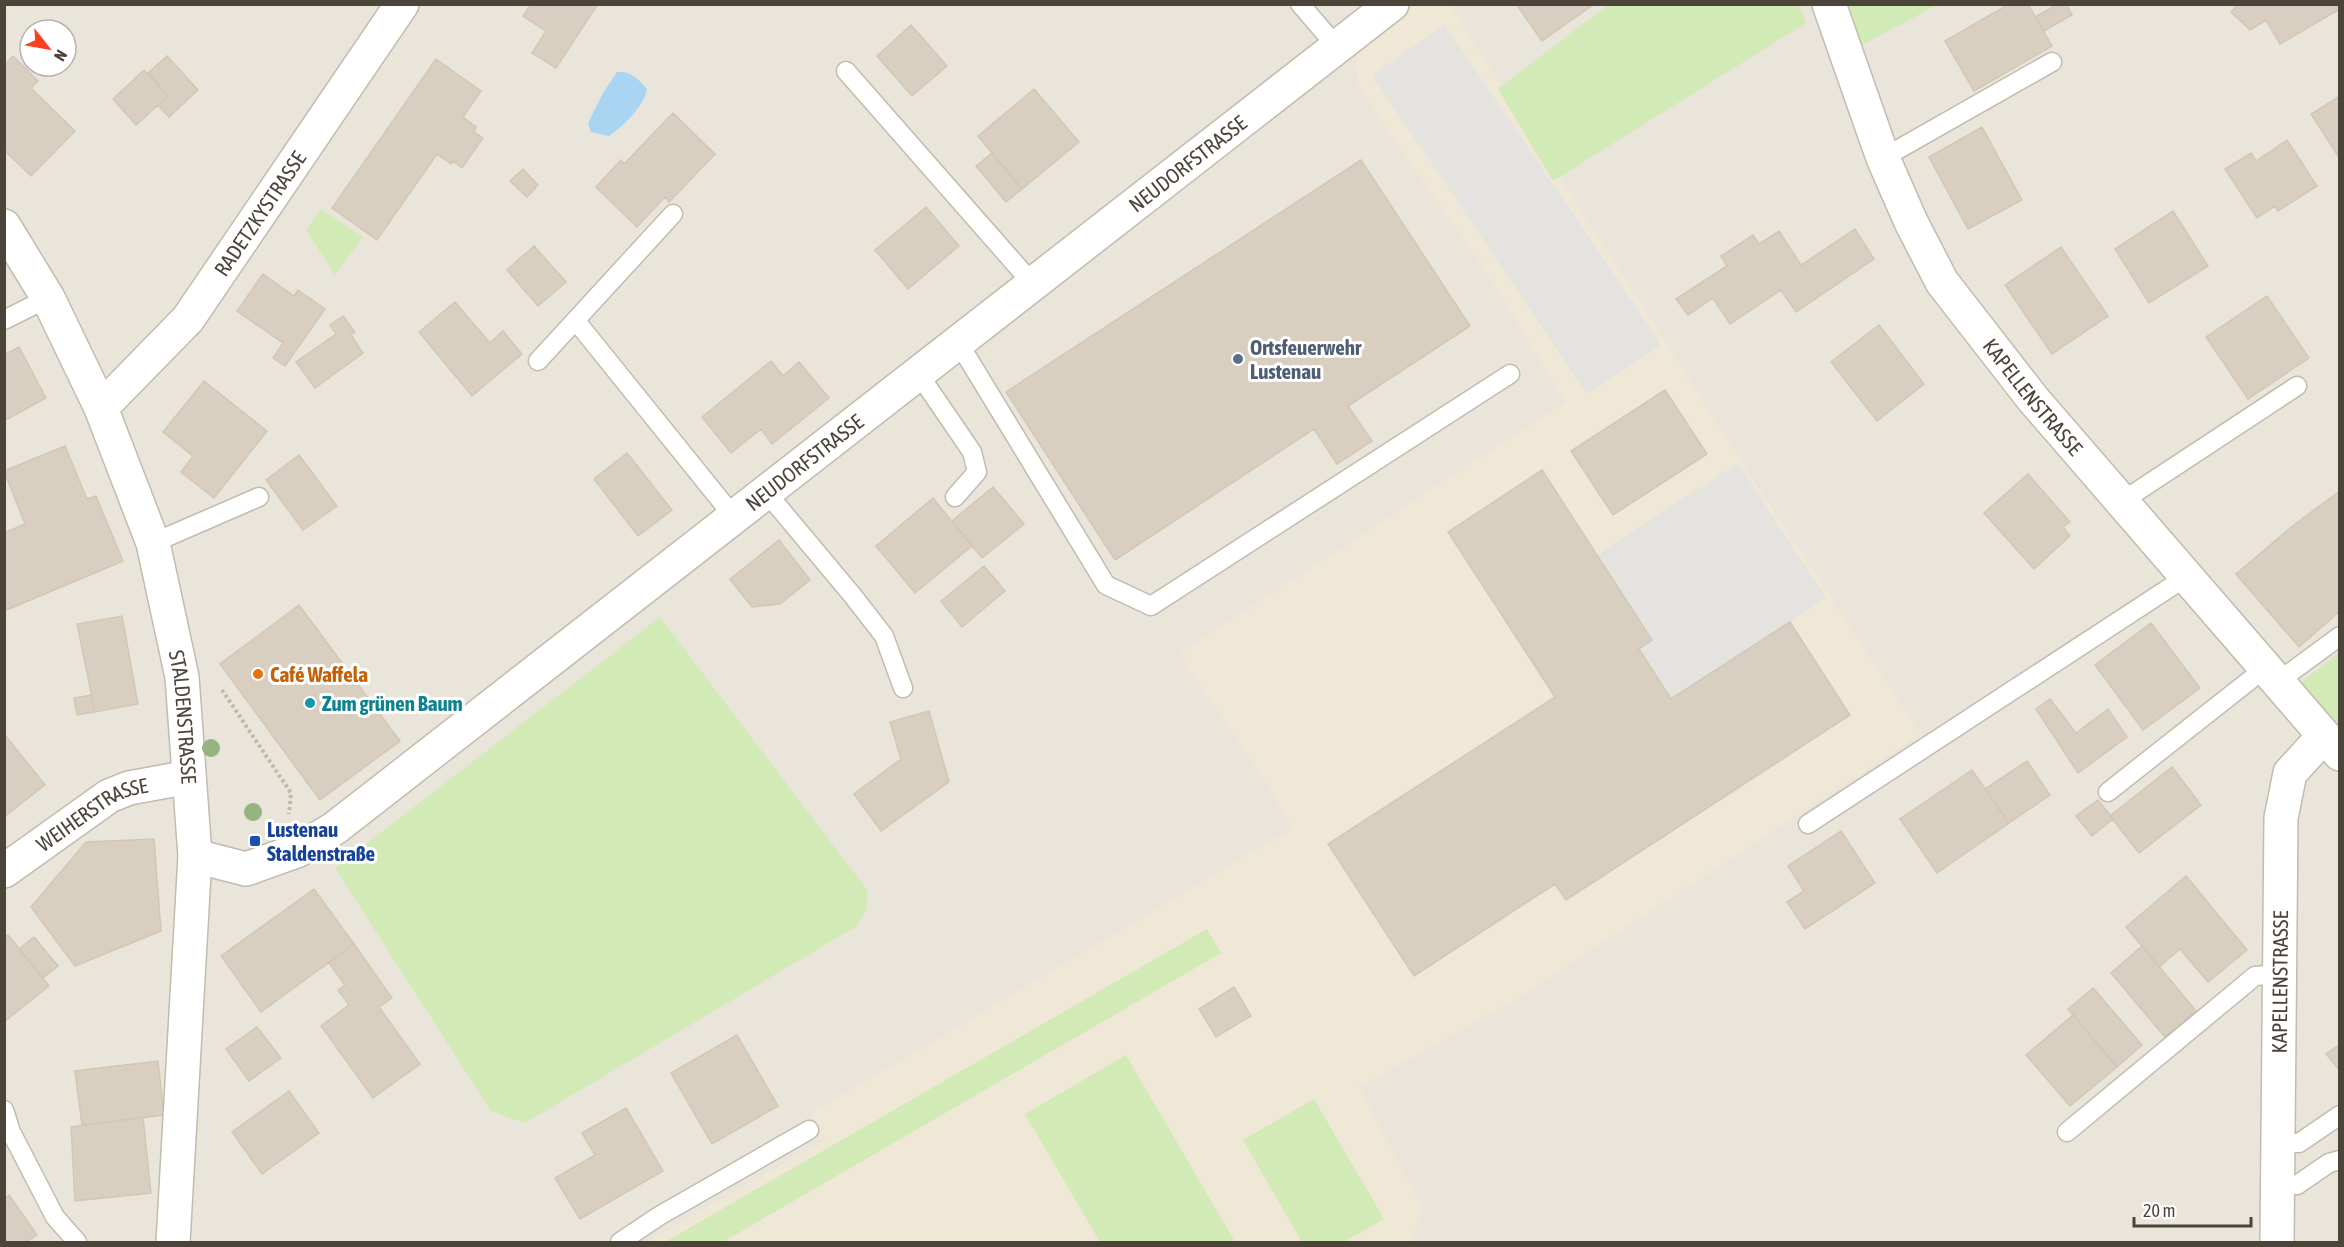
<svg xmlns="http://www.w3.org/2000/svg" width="2344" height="1247" font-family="'Asap Condensed',sans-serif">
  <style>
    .residential { fill: #eae5da; fill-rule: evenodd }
    .education { fill: #efe8d6 }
    .green { fill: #d2eab5 }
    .parking { fill: #e5e3e0 }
    .water { fill: #a9d4f2 }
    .building { fill: #d8cfc1; stroke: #d3c7b4; stroke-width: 1.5 }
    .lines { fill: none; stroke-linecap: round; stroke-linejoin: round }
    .lane-casing { stroke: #c2bbae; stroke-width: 21 }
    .street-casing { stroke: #c2bbae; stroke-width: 36 }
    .path { stroke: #c4b79f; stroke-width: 4; stroke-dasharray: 3 3; stroke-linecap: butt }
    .lane { stroke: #fff; stroke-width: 18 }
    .street { stroke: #fff; stroke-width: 33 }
    .tree { fill: #97b381 }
    .service-dot { fill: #5c6f8a; stroke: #fff; stroke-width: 2 }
    .food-dot { fill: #e8710a; stroke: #fff; stroke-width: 2 }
    .culture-dot { fill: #0f9aa8; stroke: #fff; stroke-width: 2 }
    .transit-dot { fill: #1a4fb4; stroke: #fff; stroke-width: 2 }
    .labels { text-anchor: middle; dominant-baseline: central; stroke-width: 6; stroke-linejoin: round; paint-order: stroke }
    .street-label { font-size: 21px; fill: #4b4439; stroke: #fff }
    .service-label { font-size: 21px; font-weight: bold; fill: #4e5e75; stroke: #fff; text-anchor: start }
    .food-label { font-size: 21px; font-weight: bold; fill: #c56008; stroke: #fff; text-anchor: start }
    .culture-label { font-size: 21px; font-weight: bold; fill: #0d838f; stroke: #fff; text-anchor: start }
    .transit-label { font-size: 21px; font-weight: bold; fill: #164399; stroke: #fff; text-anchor: start }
  </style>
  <rect width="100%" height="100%" fill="#f6f3ec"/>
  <path class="residential" d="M5,5H2339V1242H5ZM30,30H66V66H30Z"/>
  <path class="education" d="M1416,5H1450L1741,461L1921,734L1517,999L1359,1087L1422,1208L1412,1242H647L825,1140L810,1114L1292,829L1271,790L1179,654L1565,402L1488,274L1388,131L1358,84L1355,49Z"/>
  <path class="green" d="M1609,4L1799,5L1806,23L1553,181L1498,89Z
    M1849,5V4L1937,5L1862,45Z
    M321,209L363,237L335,275L306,230Z
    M660,617L868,891L866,911L857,926L525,1123L491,1111L335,868Z
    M2339,653V729L2299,684Z
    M1207,929L1221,953L723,1242H665Z
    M1126,1055L1235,1242H1100L1025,1114Z
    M1314,1099L1384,1219L1344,1242H1302L1243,1140Z"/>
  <path class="parking" d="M1445,25L1661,344L1587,394L1372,75Z
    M1738,463L1826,598L1671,699L1639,649L1652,640L1597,555Z"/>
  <path class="water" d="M617,72C632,71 638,79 647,89C643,108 624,125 609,136L591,132L588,123L603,93Z"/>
  <path class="building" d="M531,4H598L556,68L532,53L546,31L523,16Z
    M1516,4H1594L1542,41Z
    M2009,4H2028L2052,46L1974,91L1945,41Z
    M2058,4H2066L2072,15L2044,31L2035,17Z
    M2238,4H2340V9L2280,44L2266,20L2250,30L2231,12Z
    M911,25L947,66L912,96L877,56Z
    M13,56L38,81L31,88L75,131L31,176L4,150V65Z
    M167,56L198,90L169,117L158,105L168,96L148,73Z
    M436,59L481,91L463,117L476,127L474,132L483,138L462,168L453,161L451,164L437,154L377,240L332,208Z
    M144,70L168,96L136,125L113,99Z
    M1034,89L1079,142L1022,189L978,136Z
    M2340,96V159L2311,114Z
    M673,113L715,154L669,202L665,197L637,227L596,187L621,160L624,164Z
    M1982,127L2022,200L1968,229L1929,157Z
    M2287,140L2317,186L2278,211L2275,206L2257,218L2225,169L2251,153L2256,161Z
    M992,153L1022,189L1006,202L976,166Z
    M1361,160L1470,326L1348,406L1372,441L1337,464L1314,429L1115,560L1006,392Z
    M523,169L538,185L527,197L510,181Z
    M926,207L959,246L908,289L875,250Z
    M2173,211L2208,266L2149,303L2115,249Z
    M1855,229L1874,259L1796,312L1781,290L1730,324L1713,298L1688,315L1676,299L1727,266L1721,256L1753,235L1759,244L1779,231L1801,265Z
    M534,246L566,282L538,306L507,270Z
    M2061,247L2108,316L2052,354L2005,285Z
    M263,274L294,296L298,290L325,309L285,366L273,358L283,343L237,311Z
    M2267,296L2309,358L2248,399L2206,337Z
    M455,302L490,343L503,331L522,354L472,396L419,332Z
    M343,316L355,332L351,335L363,353L315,388L296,362L336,334L330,325Z
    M1879,325L1924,384L1877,421L1831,362Z
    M19,347L46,398L4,421V355Z
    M771,361L783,376L799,362L829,398L772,444L761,429L731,453L702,417Z
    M204,381L267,431L214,498L181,472L193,456L163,432Z
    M1665,390L1707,454L1613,515L1571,451Z
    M65,446L87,499L96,496L123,561L4,611V533L25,524L4,471Z
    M627,453L672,510L638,536L594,479Z
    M299,455L337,506L303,530L266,480Z
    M1542,470L1652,640L1639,649L1671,699L1790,622L1850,715L1566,900L1555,884L1414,976L1328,844L1555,697L1448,532Z
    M2028,474L2070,522L2063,527L2070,536L2034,569L1984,513Z
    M993,487L1024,524L982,558L952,521Z
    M2340,491V611L2299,647L2236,574L2295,524Z
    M933,498L972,546L915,593L876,546Z
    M779,540L810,580L780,604L752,607L730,579Z
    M984,566L1005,591L962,627L941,601Z
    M299,605L400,741L320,800L220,664Z
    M122,616L138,704L95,712L77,624Z
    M2151,623L2200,688L2143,730L2095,665Z
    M91,695L95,712L77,715L74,698Z
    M2050,699L2076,733L2108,709L2127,737L2078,773L2036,709Z
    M929,711L949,782L881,831L854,794L901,759L890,722Z
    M4,734L45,785L4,817Z
    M2027,761L2050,795L2009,823L1985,789Z
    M2172,767L2201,805L2139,853L2110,816Z
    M1972,770L2009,823L1937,873L1900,819Z
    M2098,800L2113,819L2092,836L2076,816Z
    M1841,831L1875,883L1805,929L1787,902L1804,891L1788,866Z
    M154,839L161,931L75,966L31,907L86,842Z
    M2186,876L2247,950L2208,982L2180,949L2159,967L2126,927Z
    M314,889L354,944L261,1012L221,956Z
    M8,935L49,986L4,1022V937Z
    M34,937L58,966L43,978L19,949Z
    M354,944L392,998L379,1007L420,1064L373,1098L321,1026L349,1005L338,990L345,985L329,963Z
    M2142,946L2196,1011L2165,1037L2111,973Z
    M1234,987L1251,1016L1216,1037L1199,1009Z
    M2093,988L2142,1045L2117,1067L2068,1009Z
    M2073,1015L2117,1067L2070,1106L2026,1055Z
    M257,1027L281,1058L249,1081L226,1049Z
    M737,1035L778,1106L712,1144L671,1073Z
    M2340,1044V1071L2326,1054Z
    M158,1061L164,1115L82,1125L75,1071Z
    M289,1091L319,1133L262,1174L232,1132Z
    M626,1108L663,1171L580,1219L555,1178L595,1155L582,1133Z
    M143,1117L151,1193L75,1201L71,1127Z
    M9,1195L37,1235L26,1242H4V1199Z"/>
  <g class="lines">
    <defs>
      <path id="lane" d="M1300,4L1337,47
        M846,71L1032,283
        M1883,158L2052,62
        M4,320L48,298
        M576,321L734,517
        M958,342L1106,585L1151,606L1510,374
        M538,361L673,214
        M918,373L972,452L977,472L955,497
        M766,492L853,596L884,636L903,688
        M2121,502L2297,386
        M153,543L259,497
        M2276,683L2340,636
        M2108,792L2264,669
        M1808,824L2186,577
        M4,1110L11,1132L55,1217L77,1242
        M2067,1132L2255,976L2280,974
        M2278,1143H2299L2340,1115
        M2277,1183L2297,1185L2329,1163L2340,1160
        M620,1242L659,1216L809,1130"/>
      <g id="street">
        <path id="s1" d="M1829,4L1883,158L1911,222L1942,282L2033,399L2340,754"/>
        <path id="s2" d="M4,226L48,298L101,408L153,543L182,677L195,856L173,1242"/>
        <path id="s3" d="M101,408L188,319L402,4"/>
        <path id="s4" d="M195,856L246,869L299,850L335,828L1392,4"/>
        <path id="s5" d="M4,871L109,796L129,788L189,777"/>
        <path id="s6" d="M2277,1242L2281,818L2290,773L2323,737"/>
      </g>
    </defs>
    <use href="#lane" class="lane-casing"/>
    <use href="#street" class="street-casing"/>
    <path class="path" d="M222,690L291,793L289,814"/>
    <use href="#lane" class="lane"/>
    <use href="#street" class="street"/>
  </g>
  <g class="tree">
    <circle cx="211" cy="748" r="9"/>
    <circle cx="253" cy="812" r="9"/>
  </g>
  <circle class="service-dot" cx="1238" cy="359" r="6"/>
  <circle class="food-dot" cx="258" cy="674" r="6"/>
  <circle class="culture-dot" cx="310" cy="703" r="6"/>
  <rect class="transit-dot" x="249" y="835" width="12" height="12" rx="3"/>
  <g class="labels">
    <g class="street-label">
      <text stroke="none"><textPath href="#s4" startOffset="1232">NEUDORFSTRASSE</textPath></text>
      <text stroke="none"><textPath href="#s3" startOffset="252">RADETZKYSTRASSE</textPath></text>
      <text stroke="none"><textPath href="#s1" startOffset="447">KAPELLENSTRASSE</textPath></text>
      <text stroke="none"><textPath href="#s4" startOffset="746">NEUDORFSTRASSE</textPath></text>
      <text stroke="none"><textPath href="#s2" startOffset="528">STALDENSTRASSE</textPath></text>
      <text stroke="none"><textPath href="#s5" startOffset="106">WEIHERSTRASSE</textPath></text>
      <text stroke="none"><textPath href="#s6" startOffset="260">KAPELLENSTRASSE</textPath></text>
    </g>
    <g class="service-label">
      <text x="1250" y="347">Ortsfeuerwehr<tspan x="1250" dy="24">Lustenau</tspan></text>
    </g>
    <g class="food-label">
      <text x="270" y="674">Café Waffela</text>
    </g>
    <g class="culture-label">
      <text x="322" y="703">Zum grünen Baum</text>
    </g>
    <g class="transit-label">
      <text x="267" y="829">Lustenau<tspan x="267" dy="24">Staldenstraße</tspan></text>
    </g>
  </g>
  <rect width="2344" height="1247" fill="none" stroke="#4b4439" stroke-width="12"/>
  <g transform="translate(48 48) rotate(121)"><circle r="28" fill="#ffffff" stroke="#b7b4b0" stroke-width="1.5"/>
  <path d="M0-4.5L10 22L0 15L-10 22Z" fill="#fc3f1d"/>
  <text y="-9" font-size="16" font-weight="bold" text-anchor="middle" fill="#4b4439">N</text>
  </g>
  <path d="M2134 1217v9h117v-9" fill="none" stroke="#4b4439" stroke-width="3"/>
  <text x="2143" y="1217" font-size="18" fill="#4b4439" stroke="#ffffff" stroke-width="4.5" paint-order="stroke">20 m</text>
</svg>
